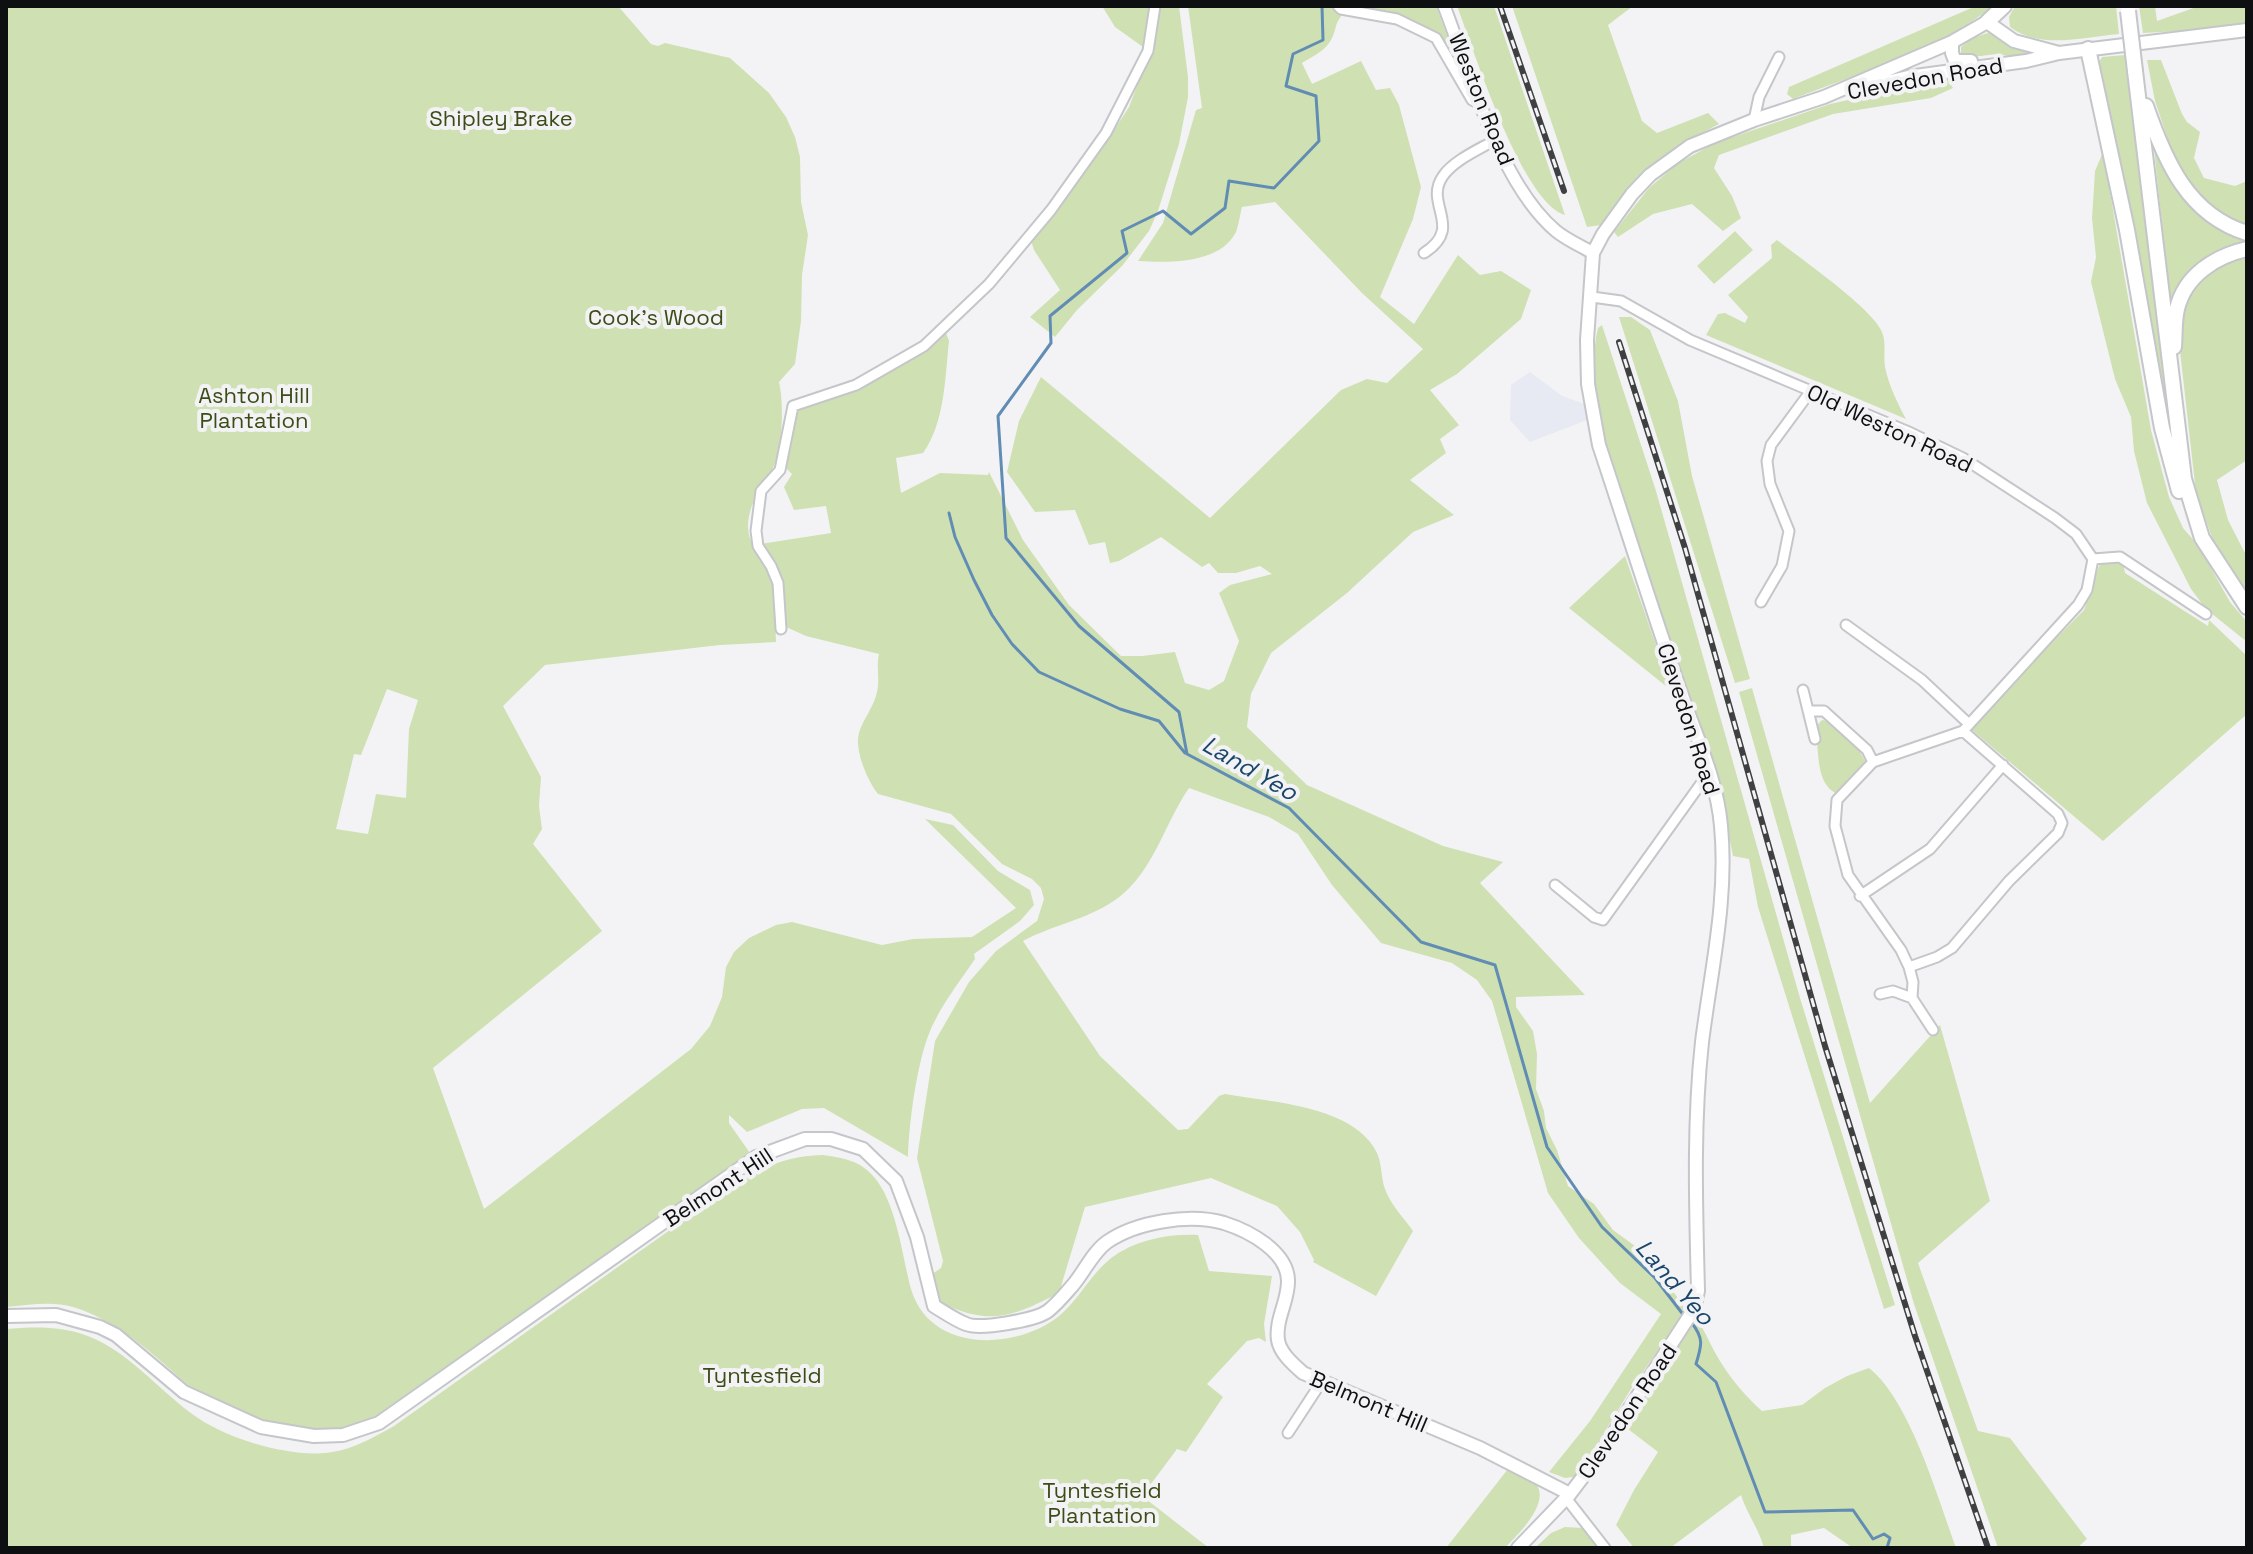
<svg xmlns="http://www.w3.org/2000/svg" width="2253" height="1554" font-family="'Space Grotesk',sans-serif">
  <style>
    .built { fill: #e7e9f3 }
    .green { fill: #cfe0b3; fill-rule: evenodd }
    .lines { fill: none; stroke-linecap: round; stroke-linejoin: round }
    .stream { stroke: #618cb4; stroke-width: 3 }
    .minor-casing { stroke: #c5c6c9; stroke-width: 13 }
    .tertiary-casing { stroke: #c5c6c9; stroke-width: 15 }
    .secondary-casing { stroke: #c5c6c9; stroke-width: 16 }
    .primary-casing { stroke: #c5c6c9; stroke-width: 18 }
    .minor { stroke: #fff; stroke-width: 9 }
    .tertiary { stroke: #fff; stroke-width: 11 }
    .secondary { stroke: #fff; stroke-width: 12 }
    .primary { stroke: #fff; stroke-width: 14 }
    .rail-casing { stroke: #3f4042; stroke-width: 6 }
    .rail { stroke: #f3f3f6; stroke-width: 3; stroke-dasharray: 9; stroke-linecap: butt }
    .primary-bridge-casing { stroke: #c5c6c9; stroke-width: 18; stroke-linecap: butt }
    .primary-bridge { stroke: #fff; stroke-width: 14 }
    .labels { text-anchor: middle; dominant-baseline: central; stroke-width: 8; stroke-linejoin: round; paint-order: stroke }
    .street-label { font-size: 22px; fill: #0e0f10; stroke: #f3f3f6 }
    .park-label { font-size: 22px; fill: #3c4c16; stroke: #f3f3f6 }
    .water-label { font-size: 24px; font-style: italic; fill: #1a466b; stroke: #f3f3f6 }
  </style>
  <rect width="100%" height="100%" fill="#f3f3f6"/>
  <path class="built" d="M1530,372L1562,396L1584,404L1587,420L1530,442L1510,420L1511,385Z"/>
  <path class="green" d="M6,6H618L651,44L658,46L665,43L730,58L769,93L786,117L795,137L800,157L801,202L808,235L802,275L801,321L795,364L779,382C784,404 783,447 773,468C763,488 750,499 748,524C747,547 765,559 771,580C776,600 775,622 776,642L720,645L545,665L503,706L541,777L539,806L542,829L533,844L602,931L433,1068L484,1209L691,1049L710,1026L722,997L726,967L734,952L749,938L776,925L792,922L882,945L913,939L972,937L1016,908L925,819L953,825L998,871L1030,890L1034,905L1020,921L974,954L975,959C958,984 937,1010 927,1039C916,1071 909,1123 908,1157L824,1108L802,1109L747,1132L729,1115V1123L750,1153L377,1415C364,1421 350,1427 337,1430C295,1439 226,1416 193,1389C155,1357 122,1322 73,1307C52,1301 28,1305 6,1307ZM387,689L418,700L409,729L406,798L376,794L368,834L336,829L354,754L361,755Z
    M1102,6H1179L1188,77V97L1179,144L1158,211L1149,231L1122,266L1077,310L1055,337L1030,317L1060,290L1034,250L1031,241L1098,155L1129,107L1150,52L1115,27Z
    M1188,6H1338L1342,15C1334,25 1337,28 1332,38C1326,51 1313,56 1302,63L1312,84L1361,61L1376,90L1390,88L1399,105L1421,187L1413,219L1380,297L1414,324L1458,255L1480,275L1501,271L1531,290L1521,319L1457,374L1430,390L1459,425L1440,439L1446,453L1410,480L1454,515L1413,532L1347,593L1271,653L1251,694L1247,727L1307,785L1443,846L1503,862L1480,883L1585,995L1516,997V1007L1533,1031L1537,1054L1536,1089L1544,1111L1546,1128L1557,1150L1568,1186L1594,1204L1613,1230L1639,1249L1687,1309L1631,1389L1584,1465L1573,1477L1565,1478L1549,1472L1590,1421L1661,1314L1620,1283L1579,1238L1548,1193L1492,1001L1477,980L1452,963L1381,943L1332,885L1298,834L1269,817L1189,788C1166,821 1155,866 1124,893C1096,918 1054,924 1023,941L1100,1056L1178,1130L1188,1129L1219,1096L1225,1094C1270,1102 1355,1106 1377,1153C1382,1164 1381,1178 1385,1189C1390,1204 1404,1218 1413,1231L1376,1296L1313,1262L1314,1260L1300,1232L1277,1206L1211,1178L1085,1207L1059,1293C1012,1317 991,1326 941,1303L931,1275L941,1268L943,1261L917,1158L935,1041L969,982L996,951L1037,921L1044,899L1041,888L1032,879L1002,864L951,814L878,794C868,782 854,750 859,733C863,719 874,707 877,692C880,678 876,667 879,654L806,636L784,626L781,583L760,544L831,533L826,506L794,510L784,487L792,474L786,468L796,408C852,392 903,373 946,333L949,341C945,377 945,423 923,453L896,458L901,493L940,473L988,475L989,472L1023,540L1069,605L1121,656H1142L1175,652L1185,683L1209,690L1224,681L1239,641L1219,593L1230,585L1272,574L1260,566L1236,573H1218L1209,563L1202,567L1161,537L1119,561L1110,563L1105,542L1089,545L1075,510L1035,512L1007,472L1019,421L1041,377L1210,518L1341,390L1367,379L1387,383L1423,349L1362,293L1275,202L1242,207C1240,214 1239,224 1236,232C1220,264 1169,263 1138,261L1163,223L1196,110L1202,108Z
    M1343,6H1436L1453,52C1420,15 1389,13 1343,6Z
    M1457,6H1494L1565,215C1522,203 1473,48 1457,6Z
    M1512,6H1633L1608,25L1642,121L1657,133L1708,113L1719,124L1679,145L1638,177L1601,225L1587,227Z
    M1976,6H1993C1936,52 1861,72 1793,99L1787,94L1789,87Z
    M2015,6H2116L2119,34C2084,37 2040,50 2010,27L2009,17Z
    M2139,6H2155L2157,21L2199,6H2247V22L2199,30L2143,33Z
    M1990,32L2043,53L2020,58L1997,54L1964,58L1961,55V47L1971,39Z
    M2125,55L2127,70H2129L2170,438L2098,64L2102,57Z
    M2147,60H2161L2182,114L2187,122L2200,132L2194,158L2204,178L2235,186L2247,181V229L2211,212L2177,167L2155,101Z
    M1947,78L1953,88L1931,98L1833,114L1719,155L1714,168L1732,196L1741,218L1723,231L1692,204L1653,214L1618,237L1614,232L1649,188L1677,164L1715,143L1830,104Z
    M2157,148C2175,192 2200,225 2247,239C2241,243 2231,244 2224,247C2194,259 2181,280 2171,308L2154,149Z
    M2103,152L2151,430L2169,497L2183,528L2198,545L2230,602L2247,622V642L2206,609L2191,589L2147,503L2134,451L2131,417L2115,379L2091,282L2096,257L2092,218L2095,171Z
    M1735,231L1753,250L1714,284L1697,266Z
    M1777,240C1801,259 1869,306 1881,330C1887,341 1883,355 1885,367C1889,386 1897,402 1906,419L1706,335L1718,314L1725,313L1745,323L1748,317L1728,295L1772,258L1771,245Z
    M2247,252V460L2217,480L2228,520L2247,557V592L2213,540L2196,493L2179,342L2183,303L2198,276Z
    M1619,317H1631L1650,330L1678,401L1692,476L1750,679L1735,683Z
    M1602,325L1656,491L1800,998L1895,1305L1884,1309L1758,907L1749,859L1733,856L1720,788L1604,440C1597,402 1589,365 1598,328Z
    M1625,556L1672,691L1569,608Z
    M2108,560L2123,563L2125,573L2208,626L2209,620L2247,656V714L2103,841L1972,730V724L2084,610L2099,566Z
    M1752,688L1870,1103L1940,1025L1990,1201L1918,1263L1978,1431L2010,1438L2087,1539L2077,1548H1998L1914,1304L1739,692Z
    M1822,720L1827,721L1859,750L1865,761L1862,768L1837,794C1814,783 1820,749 1815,728Z
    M823,1155C836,1157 852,1159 863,1167C896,1189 901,1253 911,1289C930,1353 1015,1351 1059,1316C1082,1297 1094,1266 1122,1251C1145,1238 1172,1234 1198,1235L1209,1271L1272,1276L1264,1324L1266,1342L1259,1338L1247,1341L1207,1384L1223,1397L1186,1452L1177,1449L1142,1496L1209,1548H6V1329C30,1327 56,1326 79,1333C127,1347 158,1391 198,1418C230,1440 294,1459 332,1452C354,1449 374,1437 394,1426L729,1188C762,1168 783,1156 823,1155Z
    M1695,1316C1705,1330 1711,1347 1720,1361C1731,1379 1746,1397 1762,1411L1802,1405L1825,1388L1847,1376L1869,1368C1910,1400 1938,1499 1956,1548H1853L1824,1528L1791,1535V1548H1764C1759,1529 1747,1514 1741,1495L1670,1548H1634L1616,1525L1634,1490L1658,1452L1628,1429Z
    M1508,1469C1515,1472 1525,1474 1531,1479C1557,1498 1518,1534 1505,1548H1446Z
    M1565,1527L1584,1528L1599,1548H1535L1551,1533Z"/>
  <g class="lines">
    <path class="stream" d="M1322,6L1323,40L1293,54L1286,86L1316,96L1319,141L1274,188L1229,181L1225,208L1191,234L1163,211L1122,231L1127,253L1050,316L1051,343L998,416L1006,538L1079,626L1179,712L1187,754L1289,808L1421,942L1495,965L1547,1147L1602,1227L1655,1278L1685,1317
      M949,513L955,537L974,580L992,615L1012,644L1039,672L1120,709L1159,721L1185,753
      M1691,1322C1704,1338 1702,1345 1696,1364L1716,1382L1765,1512L1853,1510L1873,1539L1884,1534L1890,1538L1887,1548"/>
    <defs>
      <path id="minor" d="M1338,6L1341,9L1397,19L1436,38L1472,100L1482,105
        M1754,120L1759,97L1779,57
        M1424,253C1465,227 1423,204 1443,176C1454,160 1480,149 1495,140
        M1592,297L1621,301L1690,340L1911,433L1963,458L2055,518L2076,534L2093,559
        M2093,559L2120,557L2206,614
        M1761,602L1782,566L1789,531L1770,484L1767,461L1771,445L1810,392
        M1846,625L1922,680L1969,724
        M781,629L778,583L771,566L758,546L756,531L761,491L780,470L793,406L856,385L924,346L989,284L1051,210L1106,133L1148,51L1155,6
        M1803,690L1815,739
        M1808,711H1824L1867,750L1873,762
        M1555,885L1594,917L1603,920L1710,771
        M1860,896L1930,849L2003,765
        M1909,967L1901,950L1848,875L1835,826L1837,800L1873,762L1963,731L2078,605L2087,590L2093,559
        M1880,994L1893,991L1912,998
        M1933,1030L1912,998L1913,982L1909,967L1937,957L1952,948L2009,881L2058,833L2062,823L2058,814L1963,731
        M1288,1433L1322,1381
        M1566,1498L1605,1548"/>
      <path id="tertiary" d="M1444,6C1470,73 1500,184 1556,231C1567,240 1581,246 1593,253"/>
      <path id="secondary" d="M1952,42V53L1955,61H1971
        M1859,89L1908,77L2026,61L2059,53L2247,30
        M6,1316L56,1315L100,1327L116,1335L184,1392L261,1427L314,1436L343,1435L379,1423L756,1157L805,1139H831L863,1149L896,1181L917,1237L934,1306C944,1312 955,1320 966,1324C980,1330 1036,1320 1048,1311C1057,1304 1066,1293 1073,1285C1084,1272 1093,1252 1107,1242C1136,1222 1189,1213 1224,1223C1249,1231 1287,1251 1288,1280C1289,1300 1275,1319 1278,1340C1280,1353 1293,1364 1303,1373L1480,1448L1570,1494
        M1518,1548L1570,1494L1598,1457L1694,1309L1698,1291C1696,1208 1693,1125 1702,1042C1711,970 1728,899 1721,826C1717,778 1694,732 1679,687C1651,607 1626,526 1599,445L1588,384L1587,340L1593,253L1603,234L1632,194L1650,175L1690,146L1754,120L1824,97L1952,42L1987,22L2014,41L2059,53"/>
      <path id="primary" d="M1987,22L2004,6
        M2088,49L2127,230L2162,428L2179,491
        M2135,71L2184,479L2202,538L2247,607
        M2146,106C2165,161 2188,215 2247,233
        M2174,347C2175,335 2174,321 2177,309C2185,275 2216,256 2247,249"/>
    </defs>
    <use href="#minor" class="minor-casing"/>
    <use href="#tertiary" class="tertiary-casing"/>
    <use href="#secondary" class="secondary-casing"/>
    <use href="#primary" class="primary-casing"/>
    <use href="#minor" class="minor"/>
    <use href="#tertiary" class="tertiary"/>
    <use href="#secondary" class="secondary"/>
    <use href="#primary" class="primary"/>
    <defs>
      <path id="rail" d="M1500,6L1564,191
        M1619,342L1685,548L1825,1046L1915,1336L1988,1548"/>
    </defs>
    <use href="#rail" class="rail-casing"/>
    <use href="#rail" class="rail"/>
    <defs>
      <path id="primary-bridge" d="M2128,11L2135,71"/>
    </defs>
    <use href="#primary-bridge" class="primary-bridge-casing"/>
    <use href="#primary-bridge" class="primary-bridge"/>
  </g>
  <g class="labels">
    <g class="street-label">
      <text transform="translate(1925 78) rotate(-10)">Clevedon Road</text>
      <text transform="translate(1482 99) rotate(68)">Weston Road</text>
      <text transform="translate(1890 428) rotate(25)">Old Weston Road</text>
      <text transform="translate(1689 719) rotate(72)">Clevedon Road</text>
      <text transform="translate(718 1187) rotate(-33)">Belmont Hill</text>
      <text transform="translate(1369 1401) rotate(23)">Belmont Hill</text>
      <text transform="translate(1627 1411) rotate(-56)">Clevedon Road</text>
    </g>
    <g class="park-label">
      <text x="501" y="118">Shipley Brake</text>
      <text x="656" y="317">Cook's Wood</text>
      <text x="254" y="395">Ashton Hill<tspan x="254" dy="25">Plantation</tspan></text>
      <text x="762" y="1375">Tyntesfield</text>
      <text x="1102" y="1490">Tyntesfield<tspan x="1102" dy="25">Plantation</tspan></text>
    </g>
    <g class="water-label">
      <text transform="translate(1250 768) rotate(30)">Land Yeo</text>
      <text transform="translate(1675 1282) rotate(49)">Land Yeo</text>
    </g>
  </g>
  <rect width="2253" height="1554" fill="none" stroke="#0e0f10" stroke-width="16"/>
</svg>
